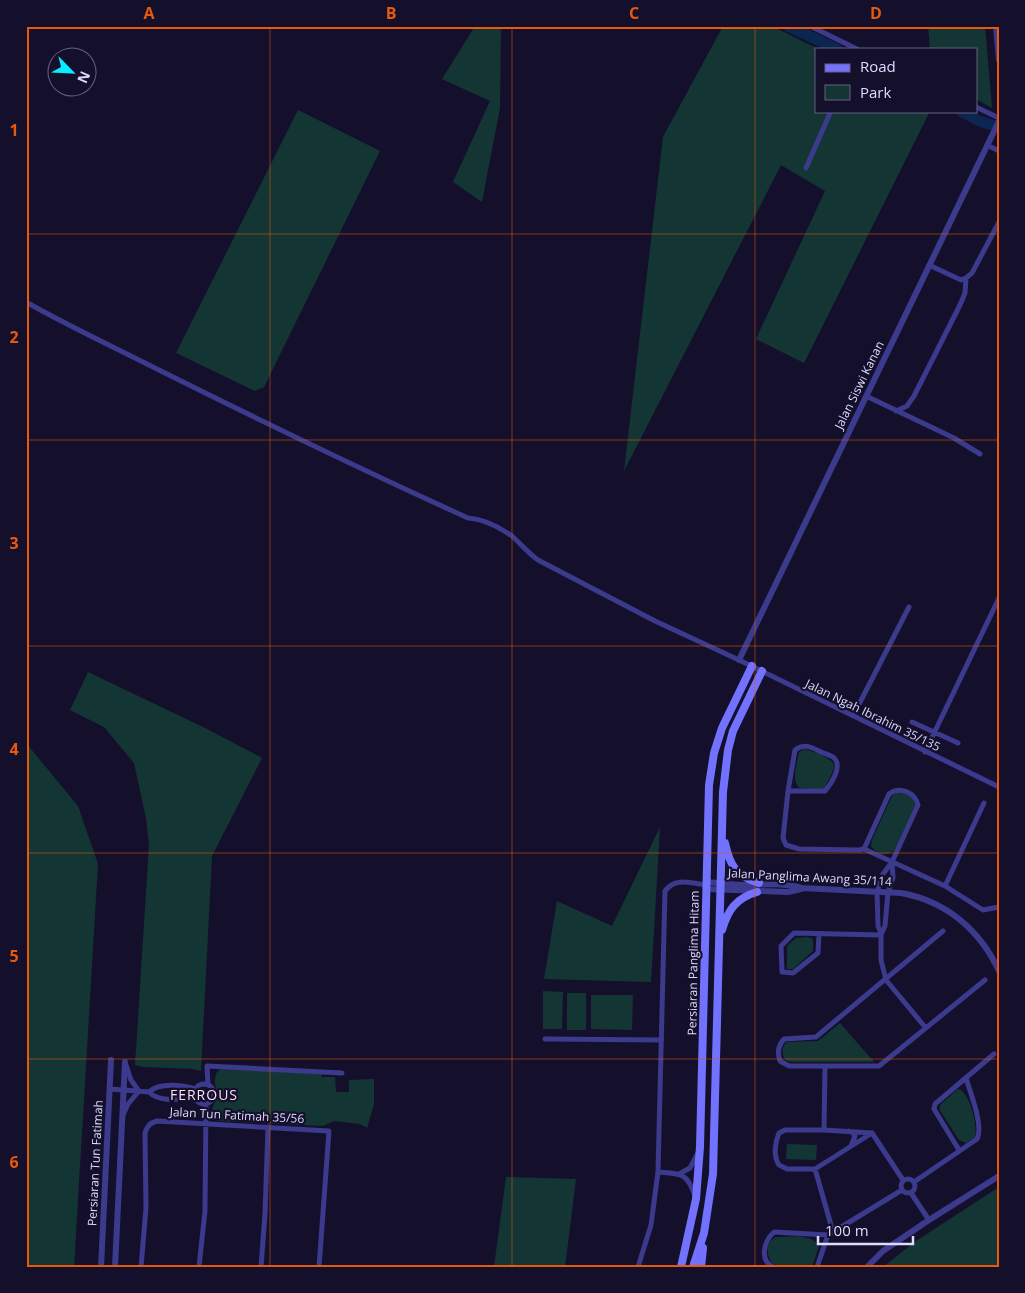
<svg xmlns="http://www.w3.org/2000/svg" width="1025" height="1293" font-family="'Open Sans',sans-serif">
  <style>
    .green { fill: #133634 }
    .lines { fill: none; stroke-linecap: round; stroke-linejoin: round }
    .river { stroke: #0b2650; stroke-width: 11 }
    .minor { stroke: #3b3a8c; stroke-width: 5 }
    .tertiary { stroke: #3b3a8c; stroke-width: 6 }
    .secondary { stroke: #7272ff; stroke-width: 8 }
    .grid { fill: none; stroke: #e8590c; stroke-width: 1; stroke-opacity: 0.55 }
    .labels { text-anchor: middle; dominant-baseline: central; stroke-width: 4.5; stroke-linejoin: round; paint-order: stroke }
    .street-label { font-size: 12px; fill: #dedbff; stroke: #14102c }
    .neighbourhood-label { font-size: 14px; letter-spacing: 1px; fill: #ffddf3; stroke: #14102c }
    .neatline { fill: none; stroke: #e8590c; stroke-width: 2 }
    .grid-label { font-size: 16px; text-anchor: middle; font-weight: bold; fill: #e8590c }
  </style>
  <rect width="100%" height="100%" fill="#14102c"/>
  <path class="green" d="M475,26H501L500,108L482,202L453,182L490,101L442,79Z
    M723,26H772L818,49H816V111H930L804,363L756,339L825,191L781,165L624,471L663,137Z
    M928,26H985L992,108L976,99V49H930Z
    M298,110L380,151L264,387L255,391L176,353Z
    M88,672L205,728L262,758L212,856L201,1071L193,1069L143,1067L135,1065L149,845L146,818L134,763L104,727L70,710Z
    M26,743L78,806L98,864L74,1267H26Z
    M805,749C813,752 836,758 834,768C832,775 827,782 825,787L822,789L799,788C791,778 797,764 799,752Z
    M900,792C908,795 914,797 915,806L895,850C886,857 878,855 871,846L872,840L892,796L895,793Z
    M660,827L651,982L544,979L557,901L612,926Z
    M807,937L813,939V951L793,969H787V946L796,938Z
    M543,991L563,992L562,1029H543Z
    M567,993H586V1030H567Z
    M591,995H633L632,1030L591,1029Z
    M840,1023L874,1062H791L787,1061C781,1056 781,1047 787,1042L818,1041Z
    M221,1069L321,1073L322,1077H335L336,1092H349V1080L374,1079V1104L367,1128L360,1124L334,1121L323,1126L217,1121C207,1111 216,1104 217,1095C217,1084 212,1085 217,1072Z
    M958,1089C970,1092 978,1127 975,1137L966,1143L959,1140L939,1109L941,1104Z
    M787,1144L817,1145L816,1160L786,1159Z
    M506,1177L576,1179L565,1267H494Z
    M999,1187V1267H883L916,1241Z
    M776,1237C790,1237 812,1233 819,1246L812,1267H781L773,1264C766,1256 765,1242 776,1237Z"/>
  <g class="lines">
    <path class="river" d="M788,26L837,49
      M961,111L979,121L999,127"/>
    <path class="minor" d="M810,26L857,49
      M976,107L999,118
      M987,145L999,151
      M806,168L831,111
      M929,265L961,280L966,278L972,273L999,222
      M26,302C70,327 116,348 161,371C263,422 365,471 468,518C484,519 499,527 512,536C521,544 528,553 538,560L655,621L739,660L999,787
      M866,396L954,438L980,454
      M896,411L907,406L914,396L960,305L965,293L966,278
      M853,716L909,607
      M912,722L958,743
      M925,752L999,598
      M788,791H825C831,784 842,768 835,759C832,755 825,754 821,752C811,747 805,743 795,750L788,791L783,838L786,845L799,849L859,850L864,849L945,886L983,910L999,907
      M864,849L889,794C899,786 915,792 918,805L892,862L883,874L877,892L878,926L881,933
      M892,862L893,878L888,892L885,926L881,935V960L886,980L925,1027
      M945,886L984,803
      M943,931L816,1037L784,1039C778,1046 777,1052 780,1061L789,1066H879L985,980
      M819,934L818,953L793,973L782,972L781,946L794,933L881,935
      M545,1039L662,1040
      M194 1094a10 10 0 1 1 20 0a10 10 0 1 1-20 0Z
      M208,1085L207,1066L342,1073
      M110,1089L149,1092C160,1103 180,1099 195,1098
      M149,1092C159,1082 183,1085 196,1089
      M123,1115L128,1104L139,1091L131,1080L126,1065
      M785,1130H824L872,1133L815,1169H787L779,1165C773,1156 775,1142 779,1133Z
      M824,1130L825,1067
      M849,1131L853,1133L855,1136L851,1146
      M872,1133L903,1180
      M959,1150L934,1109L935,1104L994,1054
      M815,1169L833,1232
      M658,1172C681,1174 687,1172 695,1196
      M679,1174L690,1168L698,1153
      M901 1186a7 7 0 1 1 14 0a7 7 0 1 1-14 0Z
      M914,1182L977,1139C984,1126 970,1092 966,1078
      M911,1193L929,1220
      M828,1235L902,1190
      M141,1267L146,1208L145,1133C147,1126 150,1123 157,1121L329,1131L319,1267
      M199,1267L205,1211L206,1104
      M261,1267L265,1214L268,1127
      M638,1267L651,1225L658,1172L665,891C675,877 691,883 706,885
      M773,1267C759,1260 764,1241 774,1232L828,1235L817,1267"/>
    <path class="tertiary" d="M996,26L999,60
      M739,660L999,121
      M706,882C720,883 736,885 750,885C768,884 784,883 802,888L901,893C946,901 980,930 999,971
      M706,889L788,892L801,889
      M101,1267L111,1060
      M115,1267L125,1062
      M867,1267L883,1251L929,1220L999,1176"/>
    <path class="secondary" d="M725,843C730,866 736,876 759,883
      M722,930C728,910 736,898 757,892
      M681,1267L696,1199L700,1147L709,785L714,753L722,728L752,666
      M693,1267L704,1233L713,1174L723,792L728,750L733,731L762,671
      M701,1267L703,1248"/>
  </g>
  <path class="grid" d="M270,26V1267M512,26V1267M755,26V1267M26,234H999M26,440H999M26,646H999M26,853H999M26,1059H999"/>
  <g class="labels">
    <g class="street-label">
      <text transform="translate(859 385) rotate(-64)">Jalan Siswi Kanan</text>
      <text transform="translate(873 715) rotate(26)">Jalan Ngah Ibrahim 35/135</text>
      <text transform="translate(810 877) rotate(3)">Jalan Panglima Awang 35/114</text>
      <text transform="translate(693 963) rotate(-89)">Persiaran Panglima Hitam</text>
      <text transform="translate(237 1115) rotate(3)">Jalan Tun Fatimah 35/56</text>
      <text transform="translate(95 1163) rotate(-87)">Persiaran Tun Fatimah</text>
    </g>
    <g class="neighbourhood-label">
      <text x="204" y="1094">FERROUS</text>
    </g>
  </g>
  <rect width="1025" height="1293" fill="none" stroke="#14102c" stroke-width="55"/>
  <rect x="815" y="48" width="162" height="65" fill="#14102c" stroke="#656180"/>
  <rect x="825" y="64" width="25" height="8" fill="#7272ff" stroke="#656180"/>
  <text x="860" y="72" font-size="15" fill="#dedbff">Road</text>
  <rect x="825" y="85" width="25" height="15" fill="#133634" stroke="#656180"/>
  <text x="860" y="98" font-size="15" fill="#dedbff">Park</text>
  <g transform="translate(72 72) rotate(114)"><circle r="24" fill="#14102c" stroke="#656180"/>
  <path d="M0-4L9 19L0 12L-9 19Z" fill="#07ecff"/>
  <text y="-8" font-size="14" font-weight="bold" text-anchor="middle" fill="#dedbff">N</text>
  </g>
  <path d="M818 1236v8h95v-8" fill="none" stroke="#dedbff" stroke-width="2.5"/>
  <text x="825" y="1236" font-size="15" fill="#dedbff" stroke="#14102c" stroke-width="4" paint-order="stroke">100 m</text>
  <rect x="28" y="28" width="970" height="1238" class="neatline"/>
  <g class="grid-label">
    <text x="149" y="19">A</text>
    <text x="391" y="19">B</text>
    <text x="634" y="19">C</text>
    <text x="876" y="19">D</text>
    <text x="14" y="136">1</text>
    <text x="14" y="343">2</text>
    <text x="14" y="549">3</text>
    <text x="14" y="755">4</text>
    <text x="14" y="962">5</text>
    <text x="14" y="1168">6</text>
  </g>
</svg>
